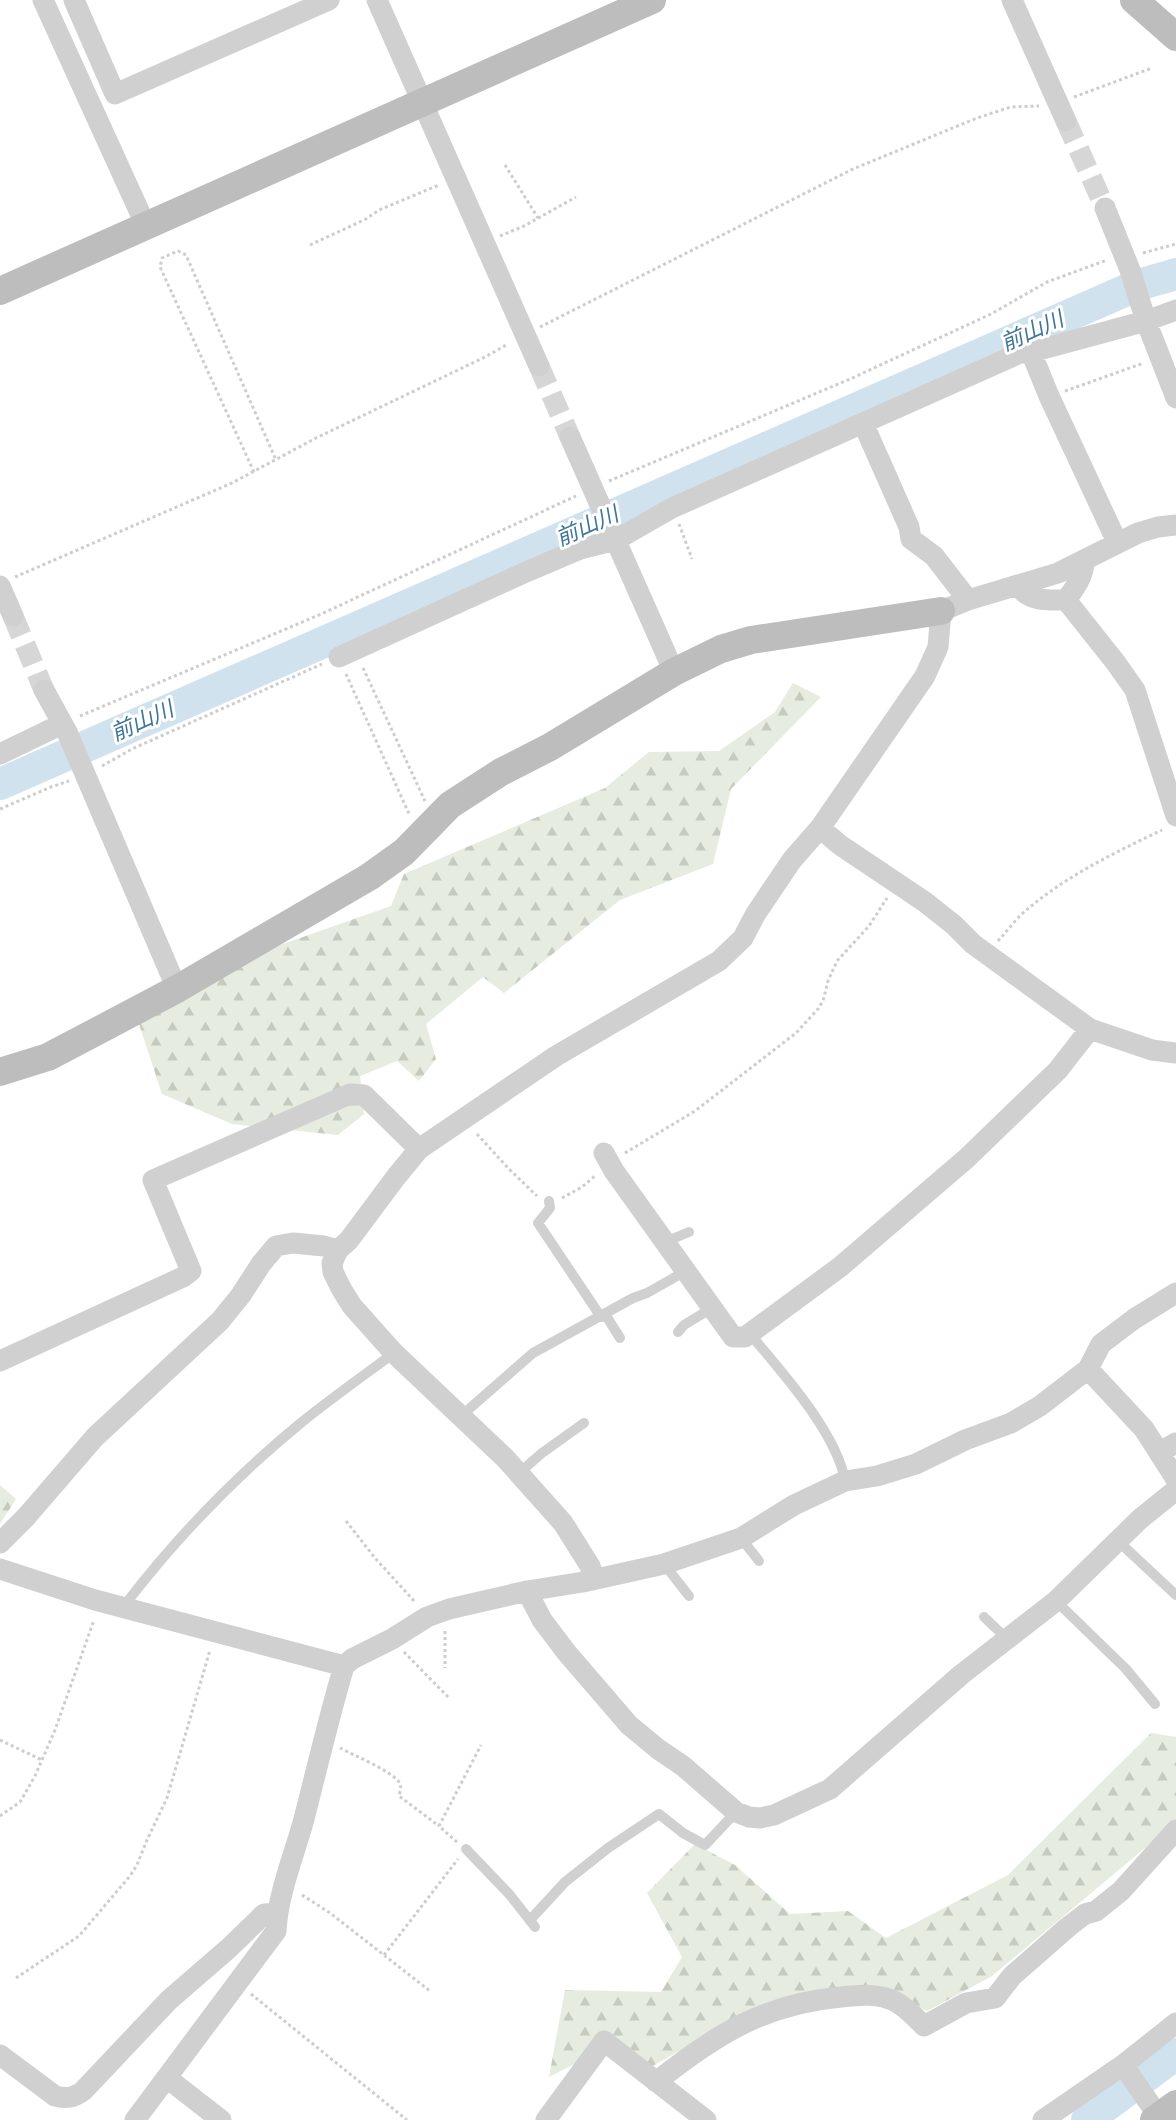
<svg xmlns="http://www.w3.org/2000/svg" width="1176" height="2120" font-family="'Roboto Condensed','Noto Sans JP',sans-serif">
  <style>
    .forest { fill: url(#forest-firs) }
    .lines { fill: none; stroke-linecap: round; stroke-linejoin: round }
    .river { stroke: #cfe2ee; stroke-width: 32 }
    .street-tunnel { stroke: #d6d6d6; stroke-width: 21; stroke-dasharray: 21 10; stroke-linecap: butt }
    .path { stroke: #cdcdcd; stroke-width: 3; stroke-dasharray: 3 3; stroke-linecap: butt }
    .lane { stroke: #d0d0d0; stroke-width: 10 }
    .street { stroke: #d0d0d0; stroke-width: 21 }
    .secondary { stroke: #bdbdbd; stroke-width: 28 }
    .labels { text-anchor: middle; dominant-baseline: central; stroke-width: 6; stroke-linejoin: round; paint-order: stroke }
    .water-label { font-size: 22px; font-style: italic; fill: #3f7597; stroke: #fff }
  </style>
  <defs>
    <pattern id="forest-firs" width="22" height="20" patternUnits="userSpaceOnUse" patternTransform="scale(1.5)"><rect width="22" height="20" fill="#e6ecdf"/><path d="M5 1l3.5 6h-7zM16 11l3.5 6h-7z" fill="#c6cbc0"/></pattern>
  </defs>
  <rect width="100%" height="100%" fill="#fff"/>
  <path class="forest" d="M793,683L821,697L731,789L713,864L620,900L504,993L483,977L426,1024L436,1059L419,1081L397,1061L360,1076L364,1114L338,1135L232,1124L162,1094L138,1021L263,951L391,906L404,874L605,788L649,752L719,751L775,712Z
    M0,1485L16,1499L0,1524Z
    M1151,1733L1176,1737V1822L992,1976L927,2011L879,1989L746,2013L651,2067L606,2048L549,2077L565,1990L661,1992L682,1957L647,1893L695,1844L735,1865L790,1914L848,1911L886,1938L1008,1875Z"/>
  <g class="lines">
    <path class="river" d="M0,784L1138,285L1176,274
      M1087,2120L1176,2054"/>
    <path class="street-tunnel" d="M1066,121L1105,208
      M539,366L570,437
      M13,616L44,690"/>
    <path class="path" d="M1074,97L1152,68
      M505,165L538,218
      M500,236L524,226L576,197
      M310,245L366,219L379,210L439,185
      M1143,253L1176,244
      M540,327L853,169L977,118L1011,107L1039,106
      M1065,391L1144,363
      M254,472L160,267L162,258L178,251L186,255L276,460
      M609,481L850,379L991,314L1047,282L1107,260
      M679,524L692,559
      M15,577L232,483L316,438L485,357L508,344
      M363,668L425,801
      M346,674L410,816
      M80,716L319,615L576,496
      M102,766L132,749L322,664
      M0,809L51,787L69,781
      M998,941C1008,930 1018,916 1030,907C1070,874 1116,852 1162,830
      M477,1134L508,1168L537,1196
      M625,1153L695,1111L796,1033L818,1009L823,1001L828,981L837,961L869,926L887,898
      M562,1198L582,1187L596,1175
      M346,1521L375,1558L415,1602
      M445,1631V1668
      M404,1652L449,1698
      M0,1740L42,1760
      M340,1748C353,1755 390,1770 399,1782C402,1786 400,1791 399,1796L439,1826
      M0,1816L20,1802L35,1776L55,1730L94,1620
      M457,1842L439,1826L481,1745
      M302,1895L330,1913L430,1991
      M384,1955L458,1859
      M16,1978L79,1936L130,1876L137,1865L147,1840L167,1798L210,1650
      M251,1994L407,2120"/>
    <path class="lane" d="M549,1201L550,1208L538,1223L601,1317
      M665,1242L689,1232
      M605,1314L620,1338
      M678,1332L684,1325L712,1308
      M750,1334C781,1371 837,1433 845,1481
      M461,1416L533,1353L633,1298L647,1293L686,1271
      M519,1473L542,1453L584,1423
      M741,1538L759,1561
      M1118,1541L1176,1595
      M664,1564L689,1596
      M1056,1601L1126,1669L1155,1704
      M126,1608L127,1602C178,1536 237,1475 302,1422C332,1398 363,1376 394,1353
      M984,1617L1006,1638
      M466,1849L510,1895L535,1927
      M530,1920L565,1882L608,1848L659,1814L683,1833L705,1845L736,1812"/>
    <path class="street" d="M43,0L146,226
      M74,0L115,94L329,0
      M377,0L539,366
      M1012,0L1066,121
      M1105,208L1130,270L1146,321L1176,398
      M1031,352L1049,396L1117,542
      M863,423L909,527L911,539L934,556L968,600
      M570,437L674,672
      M1017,585C1030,602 1046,600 1066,600L1116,663L1135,690L1176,816
      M0,586L13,616
      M1066,600C1075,588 1084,576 1084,561
      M339,657L526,572L580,549L616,540L672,508L1020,353L1031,352L1146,321L1176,310
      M44,690L67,732L177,989
      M0,754L62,724
      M820,828L840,845L925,902L954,925L973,944L1090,1029
      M604,1153L614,1171L733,1337H745L840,1267L967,1158L1058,1070L1090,1029L1152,1050L1176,1053
      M0,1361L183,1277L191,1271L153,1180L350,1094L364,1095L419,1149
      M1088,1369L1144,1429L1176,1479
      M1160,1452L1176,1443
      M0,1543L26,1517L95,1437L220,1321L241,1295L261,1264L276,1246L293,1243L324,1246L338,1250
      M0,1569L95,1600L344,1666
      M594,1578L590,1566L563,1523L505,1458L394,1353L352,1306L342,1290L333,1272L332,1263L338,1250L349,1240L396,1177L419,1149L556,1056L719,961L743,938L755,915L792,860L820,828L925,676L938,647L941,611L968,600L1058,573L1138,533L1158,527L1176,525
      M527,1591L542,1620L567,1653L629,1725L658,1749L683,1766L736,1812L749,1817L760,1818L774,1815L830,1789L962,1674L1056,1601L1140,1519L1176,1490
      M0,2055L55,2096C67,2099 73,2098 83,2091L169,2000L229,1948L264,1914L277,1913
      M1123,2065L1161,2120
      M167,2078L221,2120
      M656,2082C715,2035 764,2004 841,1997C860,1995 879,1993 896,2002C907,2008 915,2017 924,2026L966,2003L995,1998L1012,1976L1068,1927L1085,1914L1096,1911L1121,1891L1176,1830
      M135,2120L276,1931C278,1893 294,1856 304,1819C317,1768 329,1717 344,1666L352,1659L392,1639L427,1617L449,1609L527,1591L583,1582L664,1564L741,1538L794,1505L845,1481L877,1476L916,1464L965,1440L1011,1423L1040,1406L1088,1369L1101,1344L1134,1319L1176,1293
      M546,2120L604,2041L706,2120
      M1043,2120L1123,2065L1176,2023"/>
    <path class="secondary" d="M1134,0L1176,37
      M0,291L652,0
      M0,1072L48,1057L177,989L369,877L404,852L450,805L501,772L550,747L674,672L721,649L751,640L941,611
      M1154,2120L1176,2104"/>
  </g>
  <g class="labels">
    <g class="water-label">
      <text transform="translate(1032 331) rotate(-24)">前山川</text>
      <text transform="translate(587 526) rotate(-24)">前山川</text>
      <text transform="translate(142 721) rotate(-24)">前山川</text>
    </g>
  </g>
</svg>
